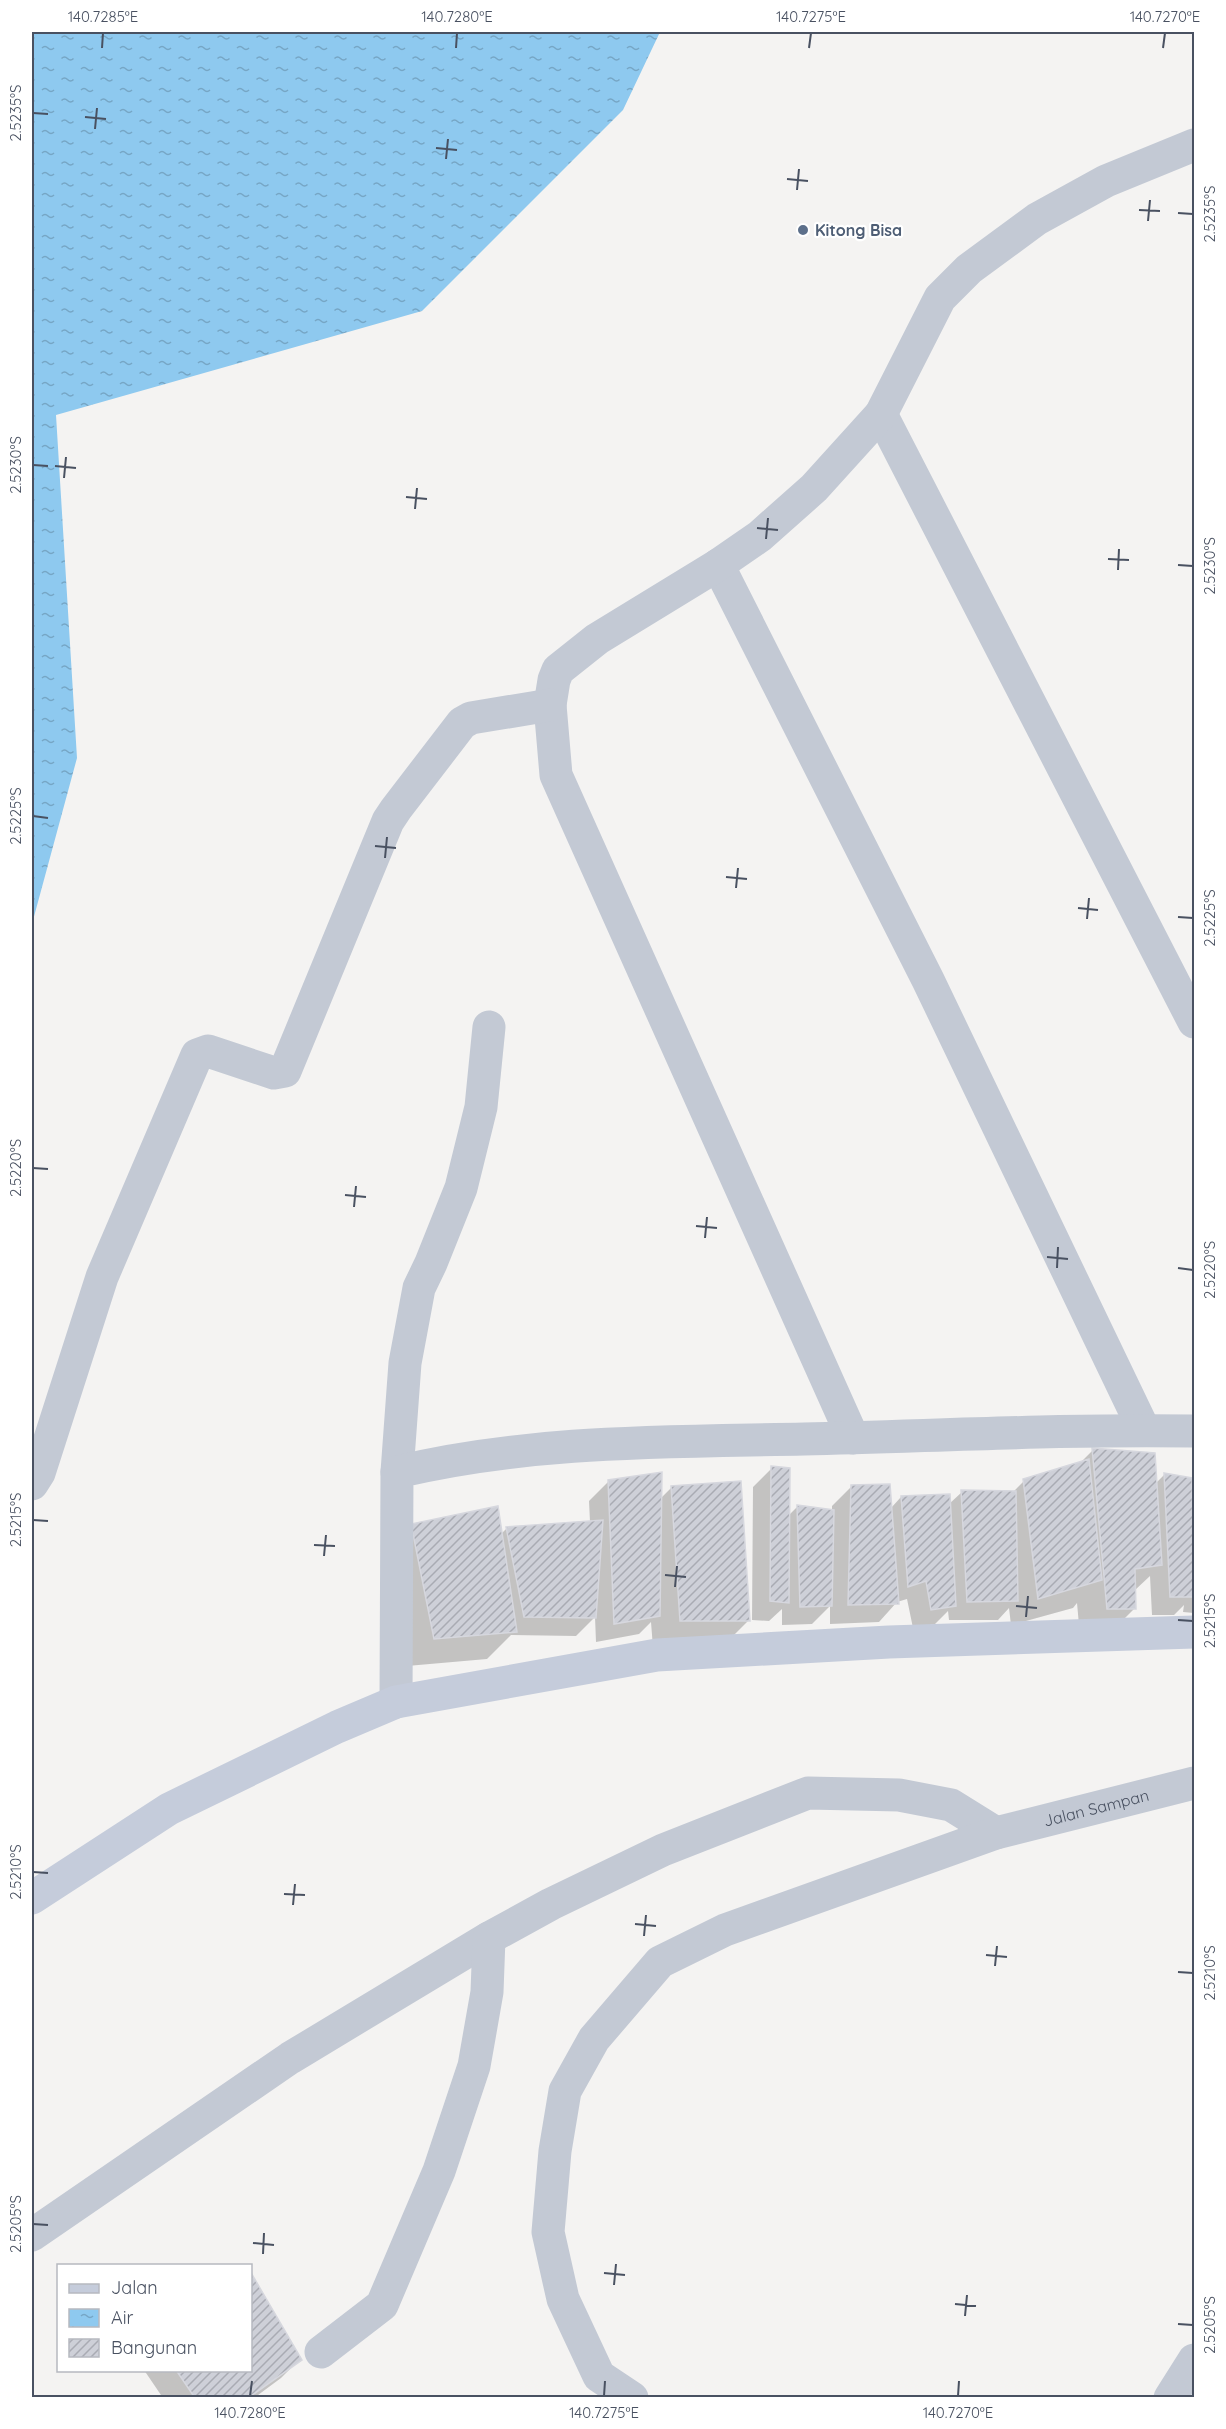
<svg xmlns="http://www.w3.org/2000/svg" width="1226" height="2429" font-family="Quicksand,sans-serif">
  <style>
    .water { fill: url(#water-ripples) }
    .shadow { fill: #0003 }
    .building { fill: url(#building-hatch); stroke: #d6d7de; stroke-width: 1.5 }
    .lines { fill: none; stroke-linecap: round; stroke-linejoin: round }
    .street { stroke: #c3c9d4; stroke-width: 33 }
    .secondary { stroke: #c5ccdb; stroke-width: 33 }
    .ticks { fill: none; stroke: #495161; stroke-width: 2 }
    .service-dot { fill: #5c6f8a; stroke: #fff; stroke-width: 2 }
    .labels { text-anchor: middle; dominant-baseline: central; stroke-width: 4.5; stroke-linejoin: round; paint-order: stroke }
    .service-label { font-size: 16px; font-weight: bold; fill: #4e5e75; stroke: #fff; text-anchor: start }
    .street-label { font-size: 16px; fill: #495161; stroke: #fff }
    .neatline { fill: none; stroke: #495161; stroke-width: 2 }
    .ticks-label { font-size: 15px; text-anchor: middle; fill: #495161 }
  </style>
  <defs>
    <pattern id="water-ripples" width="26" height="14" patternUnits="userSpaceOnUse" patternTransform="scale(1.5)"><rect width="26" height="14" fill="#8ec9ef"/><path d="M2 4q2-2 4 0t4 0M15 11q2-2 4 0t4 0" fill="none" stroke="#76a6c5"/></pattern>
    <pattern id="building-hatch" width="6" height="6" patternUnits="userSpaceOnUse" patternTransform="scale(1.5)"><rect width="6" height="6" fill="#ced0d8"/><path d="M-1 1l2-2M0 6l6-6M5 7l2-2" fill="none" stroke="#a9abb3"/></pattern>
  </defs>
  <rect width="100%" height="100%" fill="#f4f3f2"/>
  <path class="water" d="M32,32H660L623,110L422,311L56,415L77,758L32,924Z"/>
  <path class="shadow" d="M1093,1450L1155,1484L1164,1475L1190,1487L1194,1483V1552H1192V1558L1194,1555V1613L1183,1612L1184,1605L1174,1615H1152L1150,1576L1134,1591L1135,1608L1107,1636H1080L1077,1603L1073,1608L1011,1625L1009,1608L998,1620H949L948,1611L935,1624L913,1628L907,1599L897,1602L879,1622L830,1624V1606L812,1624L782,1625V1609L769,1621L752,1620L753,1487L772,1468L788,1516L798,1506L832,1511V1506L851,1487L891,1508L901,1497L949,1504L962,1492H1013L1024,1481L1079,1464Z
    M608,1482L660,1499L672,1487L748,1621L721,1648H653L651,1622L639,1634L596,1642L595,1617L576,1636L511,1635L487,1659L407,1666L412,1526L501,1534L507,1528L590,1522L589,1501Z
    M300,2359L281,2378L254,2398H163L144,2370H250Z"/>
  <path class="building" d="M1092,1448L1155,1453L1162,1565L1135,1569L1136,1609H1107Z
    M1089,1459L1102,1580L1038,1599L1023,1479Z
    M771,1466L790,1468L789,1603L770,1601Z
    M662,1472L660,1616L614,1624L608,1480Z
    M1164,1473L1192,1478L1194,1597H1170Z
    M741,1481L750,1621H680L671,1486Z
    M890,1484L899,1604L848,1605L851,1485Z
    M961,1490L1016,1491L1018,1601L967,1602Z
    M950,1494L956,1606L931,1610L926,1581L908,1587L901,1496Z
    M797,1505L834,1510L832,1606L800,1607Z
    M498,1506L517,1632L434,1639L411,1524Z
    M603,1520L596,1618L524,1617L506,1527Z
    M250,2271L302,2360L248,2398H195L176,2370H250Z"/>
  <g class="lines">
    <g class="street">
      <path d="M881,414L1194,1022"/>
      <path d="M718,565L928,980L1144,1430"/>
      <path d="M853,1438L556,775L550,705L554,680L558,670L597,639L718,565L760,536L814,488L881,414L940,298L969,269L1037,219L1106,181L1194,145"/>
      <path d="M397,1472L405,1363L419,1288L431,1263L461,1188L481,1107L489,1027"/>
      <path d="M32,1484L39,1473L102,1277L197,1055L208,1051L274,1073L285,1071L388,821L396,809L462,723L471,718L550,705"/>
      <path d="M396,1702L397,1472C530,1440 668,1442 804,1439C934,1436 1064,1429 1194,1431"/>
      <path d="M32,2235L290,2058L489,1938L551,1904L663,1850L808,1793L899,1795L951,1805L996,1833"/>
      <path d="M321,2352L382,2305L439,2171L474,2066L487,1992L489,1938"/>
      <path id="s1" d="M632,2398L599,2376L563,2299L548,2232L555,2151L565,2091L594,2039L660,1962L725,1930L996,1833L1194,1783"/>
      <path d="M1170,2398L1194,2360"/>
    </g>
    <path class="secondary" d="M32,1898L169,1809L337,1727L396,1702L657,1655L889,1642L1194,1632"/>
  </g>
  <path class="ticks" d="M102,48L103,33M456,48L457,33M809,48L811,33M1163,48L1165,33M33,113L48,114M85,117L106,119M95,129L97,108M436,148L457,150M446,159L448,139M787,179L808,181M797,190L799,169M1139,210L1160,211M1178,213L1193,214M1148,221L1150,200M33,465L48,466M55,466L76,468M64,478L66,457M406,497L427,499M415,509L417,488M757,528L778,530M766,539L768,518M1108,559L1129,560M1178,565L1193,566M1118,570L1119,549M33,816L48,818M375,846L396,848M385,858L387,837M726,877L747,879M736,888L738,868M1078,908L1098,910M1178,917L1193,918M1087,919L1089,898M33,1168L48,1169M345,1195L366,1197M354,1207L356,1186M696,1226L717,1228M705,1238L707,1217M1047,1257L1068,1259M1057,1268L1058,1247M1178,1268L1193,1270M33,1520L48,1521M314,1545L335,1546M324,1556L326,1535M665,1575L686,1577M675,1587L677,1566M1016,1606L1037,1608M1026,1617L1028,1596M1178,1620L1193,1621M33,1872L48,1873M284,1894L305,1895M293,1905L295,1884M635,1924L656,1926M644,1936L646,1915M986,1955L1007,1957M995,1966L997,1946M1178,1972L1193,1973M33,2224L48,2225M253,2243L274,2245M263,2254L264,2233M604,2273L625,2275M614,2285L616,2264M955,2304L976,2306M965,2316L967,2295M1178,2324L1193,2325M250,2396L252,2381M604,2396L605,2381M958,2396L959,2381"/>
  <circle class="service-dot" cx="803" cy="230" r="6"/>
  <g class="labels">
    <g class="service-label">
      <text x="815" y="230">Kitong Bisa</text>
    </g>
    <g class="street-label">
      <text stroke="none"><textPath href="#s1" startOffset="960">Jalan Sampan</textPath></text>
    </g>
  </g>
  <rect width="1226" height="2429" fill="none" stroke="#ffffff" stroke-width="66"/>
  <rect x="57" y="2264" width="195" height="108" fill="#ffffff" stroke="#b6b9c0" stroke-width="1.5"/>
  <rect x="69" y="2284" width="30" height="9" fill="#c5ccdb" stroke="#b6b9c0" stroke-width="1.5"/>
  <text x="111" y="2294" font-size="18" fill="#495161">Jalan</text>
  <rect x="69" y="2309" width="30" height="18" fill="url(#water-ripples)" stroke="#b6b9c0" stroke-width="1.5"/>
  <text x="111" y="2324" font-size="18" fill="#495161">Air</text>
  <rect x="69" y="2339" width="30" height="18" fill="url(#building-hatch)" stroke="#b6b9c0" stroke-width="1.5"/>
  <text x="111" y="2354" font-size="18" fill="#495161">Bangunan</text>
  <rect x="33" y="33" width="1160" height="2363" class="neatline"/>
  <g class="ticks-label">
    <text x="103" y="22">140.7285°E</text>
    <text x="457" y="22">140.7280°E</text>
    <text x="811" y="22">140.7275°E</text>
    <text x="1165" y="22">140.7270°E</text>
    <text transform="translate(16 113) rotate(-90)" y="5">2.5235°S</text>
    <text transform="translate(1210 214) rotate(-90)" y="5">2.5235°S</text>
    <text transform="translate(16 465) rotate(-90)" y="5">2.5230°S</text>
    <text transform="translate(1210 566) rotate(-90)" y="5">2.5230°S</text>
    <text transform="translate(16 816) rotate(-90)" y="5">2.5225°S</text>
    <text transform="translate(1210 918) rotate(-90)" y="5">2.5225°S</text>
    <text transform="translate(16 1168) rotate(-90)" y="5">2.5220°S</text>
    <text transform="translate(1210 1270) rotate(-90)" y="5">2.5220°S</text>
    <text transform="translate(16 1520) rotate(-90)" y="5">2.5215°S</text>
    <text transform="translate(1210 1621) rotate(-90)" y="5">2.5215°S</text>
    <text transform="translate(16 1872) rotate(-90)" y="5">2.5210°S</text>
    <text transform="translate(1210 1973) rotate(-90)" y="5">2.5210°S</text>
    <text transform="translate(16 2224) rotate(-90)" y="5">2.5205°S</text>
    <text transform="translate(1210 2325) rotate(-90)" y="5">2.5205°S</text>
    <text x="250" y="2418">140.7280°E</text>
    <text x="604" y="2418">140.7275°E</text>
    <text x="958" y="2418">140.7270°E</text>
  </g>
</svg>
